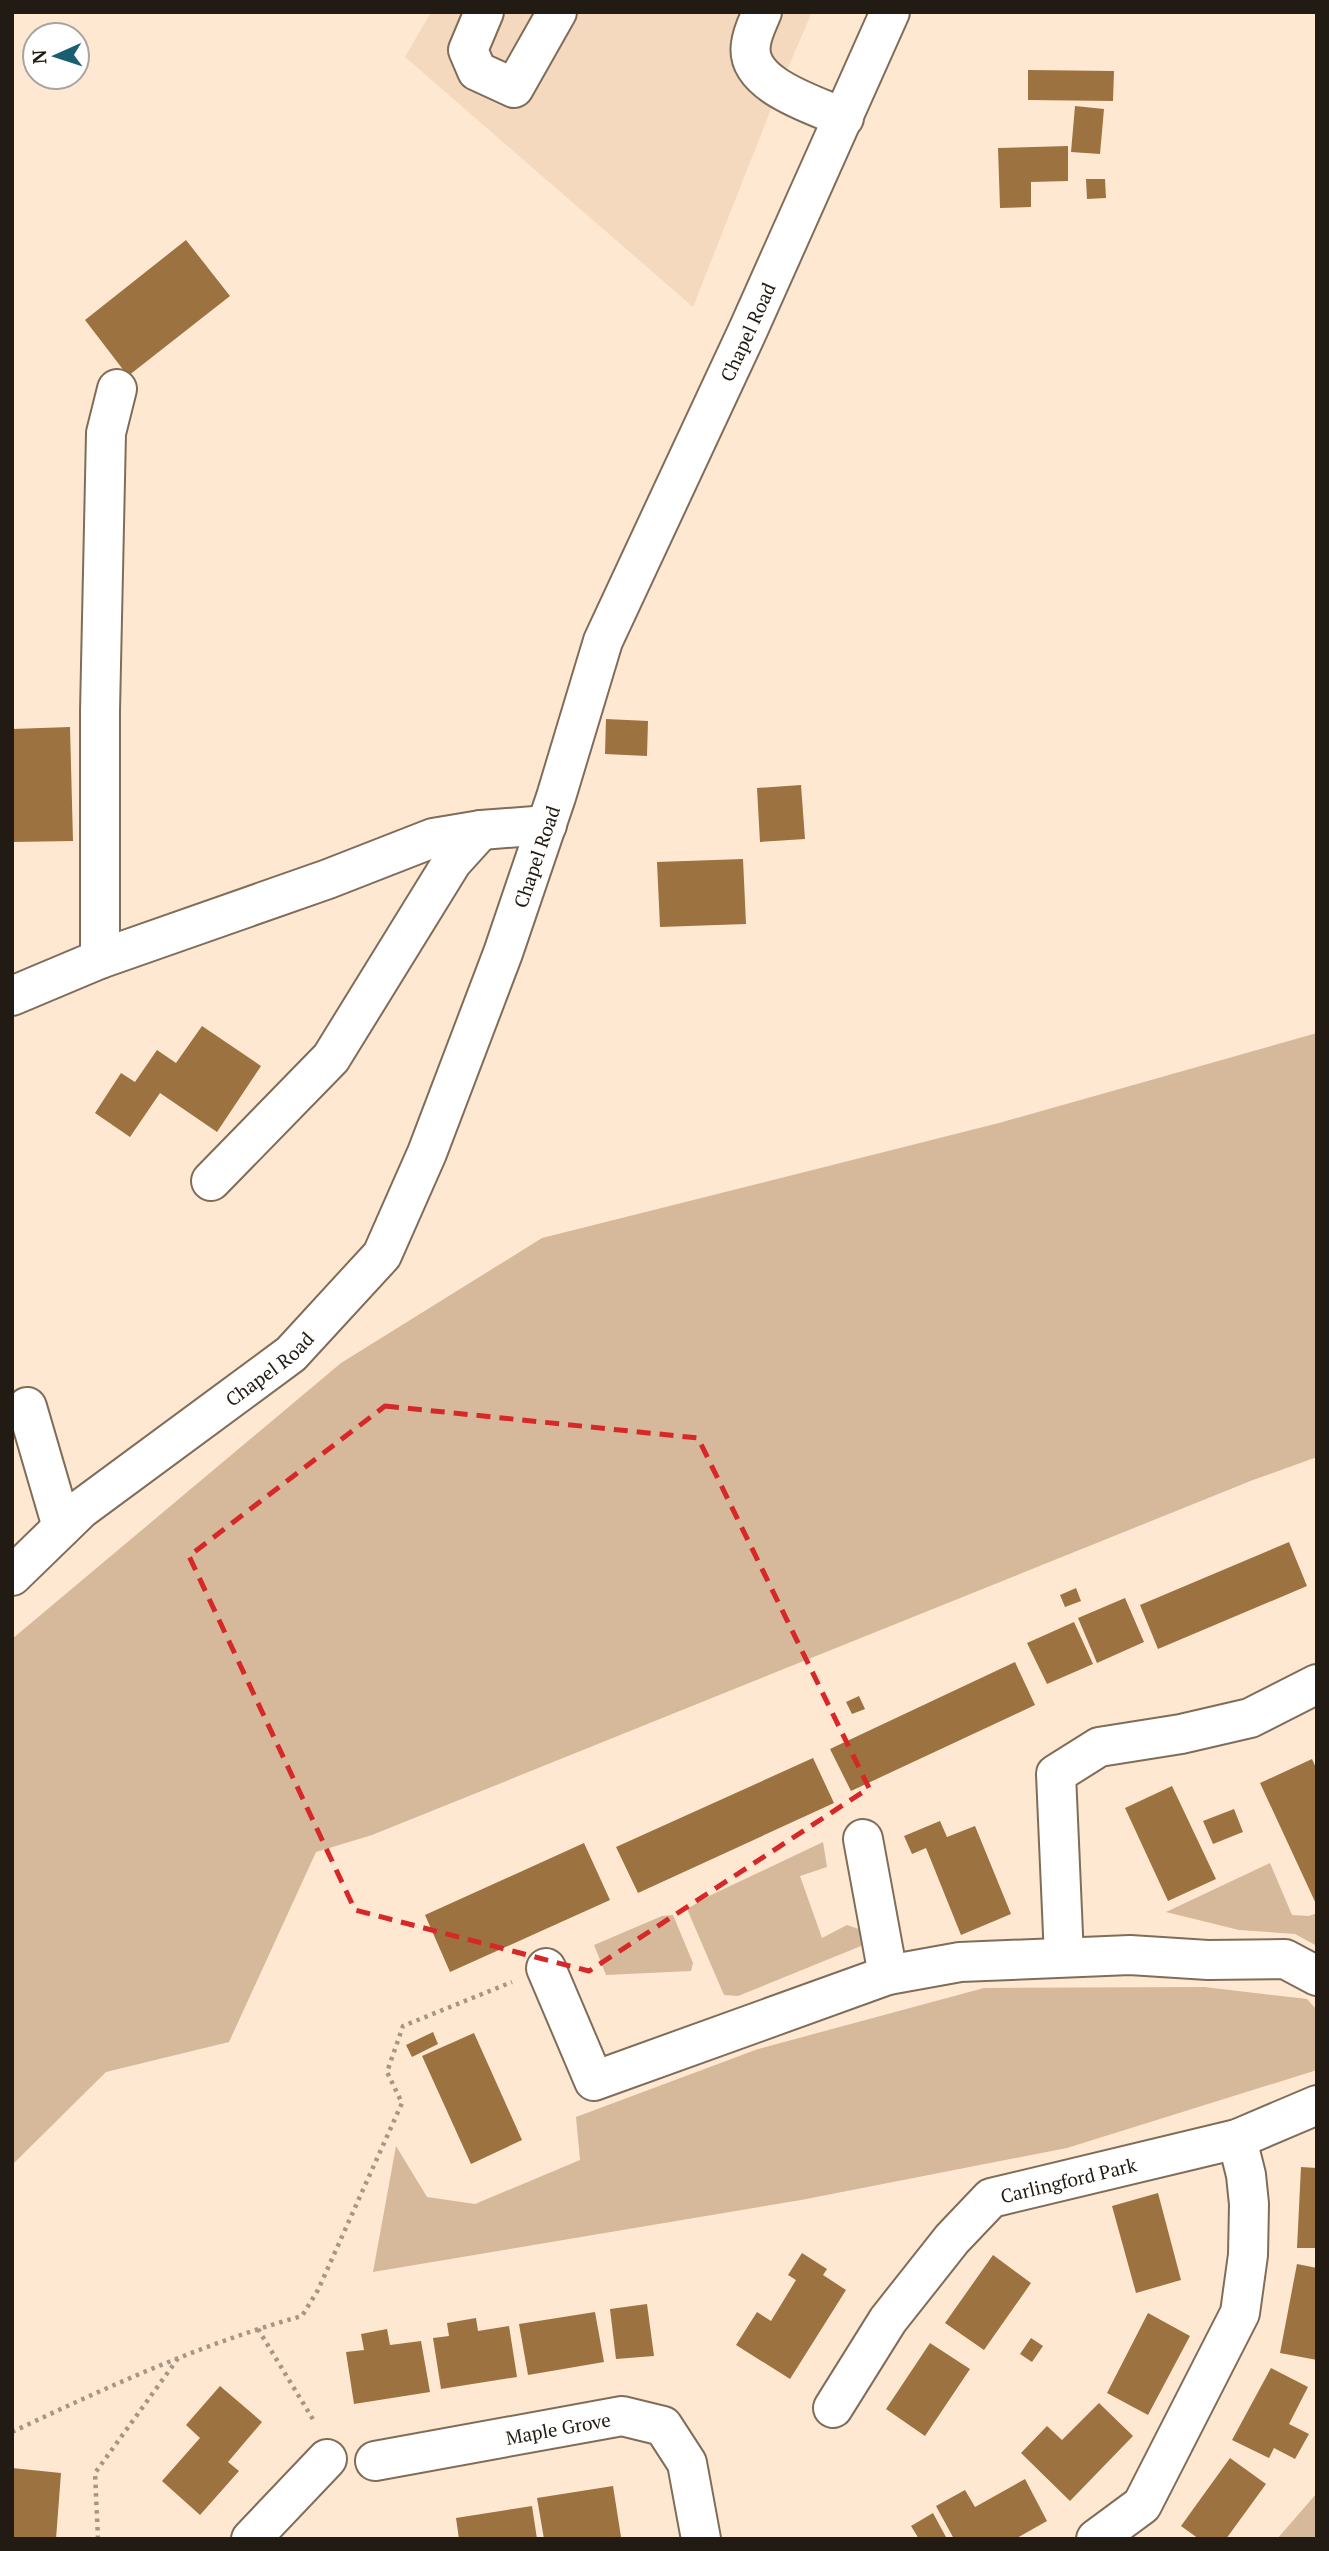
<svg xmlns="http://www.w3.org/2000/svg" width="1329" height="2551" font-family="'PT Serif',serif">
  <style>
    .built { fill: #f4d9be }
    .green { fill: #d5b99a }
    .building { fill: #9c7240 }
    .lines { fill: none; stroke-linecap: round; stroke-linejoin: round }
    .minor-casing { stroke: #806d59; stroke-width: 42 }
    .path { stroke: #a69685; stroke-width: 4.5; stroke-dasharray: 3.5 5; stroke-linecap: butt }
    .minor { stroke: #fff; stroke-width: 38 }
    .marked { fill: none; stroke: #d62828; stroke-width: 5; stroke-dasharray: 14 9; stroke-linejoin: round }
    .labels { text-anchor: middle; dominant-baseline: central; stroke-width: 5; stroke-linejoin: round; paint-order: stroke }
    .street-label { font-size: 19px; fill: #221b13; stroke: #fff }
  </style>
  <rect width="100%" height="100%" fill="#fee8d1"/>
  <path class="built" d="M431,12H812L779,89L693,307L405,57Z"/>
  <path class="green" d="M1317,1033V1457L1253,1480L372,1835L316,1852L229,2042L106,2072L12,2165V1639L341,1363L542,1238L999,1123Z
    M823,1842L827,1867L800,1876L822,1938L847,1925L862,1930L861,1946L738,1996L724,1995L687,1909L709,1896Z
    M1270,1863L1292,1915L1309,1916L1317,1913V1946L1295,1934L1239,1930L1166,1912Z
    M673,1915L693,1963L691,1971L606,1975L594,1945L662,1916Z
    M1204,1987L1307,1999L1317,2010V2070L1067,2148L801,2200L373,2272L396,2146L427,2197L475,2204L580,2160L576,2117L758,2049L984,1988Z
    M1317,2493V2539H1277Z"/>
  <path class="building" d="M1028,70L1114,71L1113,101L1028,100Z
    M1075,106L1104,109L1100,154L1071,152Z
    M1068,146V181L1031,182V207L1000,208L998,148Z
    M1086,179H1105L1106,198L1087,199Z
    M186,240L230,296L128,376L85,320Z
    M606,719L648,721L647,756L605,754Z
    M70,727L73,841L12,842V729Z
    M801,785L805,839L760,842L757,788Z
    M743,859L746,924L660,927L657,862Z
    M202,1026L261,1066L217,1132L160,1093L130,1137L95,1113L121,1073L135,1082L157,1050L176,1063Z
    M1289,1542L1307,1586L1158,1649L1140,1605Z
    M1076,1588L1081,1601L1065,1607L1060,1595Z
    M1125,1598L1144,1642L1097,1663L1078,1618Z
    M1074,1622L1093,1664L1047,1684L1027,1643Z
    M1015,1662L1035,1705L851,1791L830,1749Z
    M859,1696L865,1709L852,1714L846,1702Z
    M813,1758L834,1803L638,1893L616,1847Z
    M1312,1759L1317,1770V1906L1260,1783Z
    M1172,1786L1216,1879L1168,1901L1125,1808Z
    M1234,1809L1243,1832L1213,1844L1203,1821Z
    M940,1821L947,1837L975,1826L1011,1914L961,1935L926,1848L912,1854L904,1836Z
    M584,1843L610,1900L450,1972L425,1915Z
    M433,2032L438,2044L412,2057L406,2045Z
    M474,2033L522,2140L471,2164L422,2056Z
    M1301,2167L1317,2168V2248H1297Z
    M1158,2193L1181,2280L1136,2293L1112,2206Z
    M802,2253L827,2269L823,2275L846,2290L790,2379L736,2345L757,2312L771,2321L796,2280L788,2275Z
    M993,2255L1031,2283L984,2350L945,2323Z
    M1297,2264L1317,2268V2360L1280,2353Z
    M647,2304L654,2356L616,2359L610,2309Z
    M595,2312L604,2362L528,2375L519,2324Z
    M1148,2313L1190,2336L1148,2415L1107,2393Z
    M476,2318L478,2331L509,2326L517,2377L441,2389L433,2338L449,2336L447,2323Z
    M387,2329L390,2345L421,2341L430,2392L354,2404L346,2352L364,2350L361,2334Z
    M1031,2338L1043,2346L1032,2362L1020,2354Z
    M930,2343L970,2369L925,2436L886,2409Z
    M1271,2368L1308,2387L1289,2424L1309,2434L1295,2459L1274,2448L1269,2458L1232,2440Z
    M220,2386L262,2422L228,2462L239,2471L200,2515L162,2481L200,2438L186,2425Z
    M1099,2403L1133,2436L1070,2501L1021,2453L1047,2426L1062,2440Z
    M1230,2458L1266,2484L1226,2539H1199L1181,2526Z
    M12,2468L61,2473L56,2539H12Z
    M1025,2479L1047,2521L1015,2539H954L936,2506L965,2490L975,2507Z
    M613,2486L621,2537L544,2539L537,2498Z
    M532,2506L537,2539H459L456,2518Z
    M933,2513L947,2539H919L911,2526Z"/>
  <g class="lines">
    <defs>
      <g id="minor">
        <path d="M484,12L468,50L477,71L514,88L557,12"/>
        <path d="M762,12C758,22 752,33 751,44C744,85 815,105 844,118"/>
        <path d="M100,959V711L106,433L117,389"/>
        <path d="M12,996L100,959L328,879L433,838L481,830L547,825"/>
        <path d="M211,1181L331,1058L452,862L481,830"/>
        <path d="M27,1407L62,1527"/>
        <path id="s1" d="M12,1576L81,1509L291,1354L382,1255L427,1153L503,953L556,797L603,641L748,330L890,12"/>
        <path d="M863,1839L888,1975"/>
        <path d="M1064,1957L1056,1774L1099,1747L1181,1734L1250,1718L1317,1684"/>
        <path d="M546,1968L594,2081L888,1975L960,1962L1130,1955L1208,1960L1285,1959L1317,1976"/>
        <path id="s2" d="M833,2408L888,2320L952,2239L991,2198L1237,2139L1317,2105"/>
        <path id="s3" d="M375,2461L622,2416L663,2426L687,2463L701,2539"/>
        <path d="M251,2539L327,2459"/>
        <path d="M1096,2539L1142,2505L1240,2313L1248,2255L1249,2204L1246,2175L1237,2139"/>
      </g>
    </defs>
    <use href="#minor" class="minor-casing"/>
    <path class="path" d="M258,2329L314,2421L312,2423
      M12,2432C107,2387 201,2344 302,2316L318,2290L402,2103L387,2072L403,2026L512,1982
      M98,2539L95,2473L179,2357"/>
    <use href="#minor" class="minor"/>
  </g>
  <path class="marked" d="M385,1406L698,1438L869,1788L589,1971L355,1910L189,1556Z"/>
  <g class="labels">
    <g class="street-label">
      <text stroke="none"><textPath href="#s1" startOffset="1486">Chapel Road</textPath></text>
      <text stroke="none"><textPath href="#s1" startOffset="919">Chapel Road</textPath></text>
      <text stroke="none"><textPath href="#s1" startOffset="331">Chapel Road</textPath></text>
      <text stroke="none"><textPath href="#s2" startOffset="343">Carlingford Park</textPath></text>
      <text stroke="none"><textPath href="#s3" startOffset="186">Maple Grove</textPath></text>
    </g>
  </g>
  <rect width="1329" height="2551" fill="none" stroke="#221b13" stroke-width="28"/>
  <g transform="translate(56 56) rotate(267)"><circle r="33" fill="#ffffff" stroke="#a7a4a1" stroke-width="2"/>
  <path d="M0-5L12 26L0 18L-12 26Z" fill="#1a5f71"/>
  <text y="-10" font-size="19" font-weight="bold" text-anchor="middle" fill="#221b13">N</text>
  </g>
</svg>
